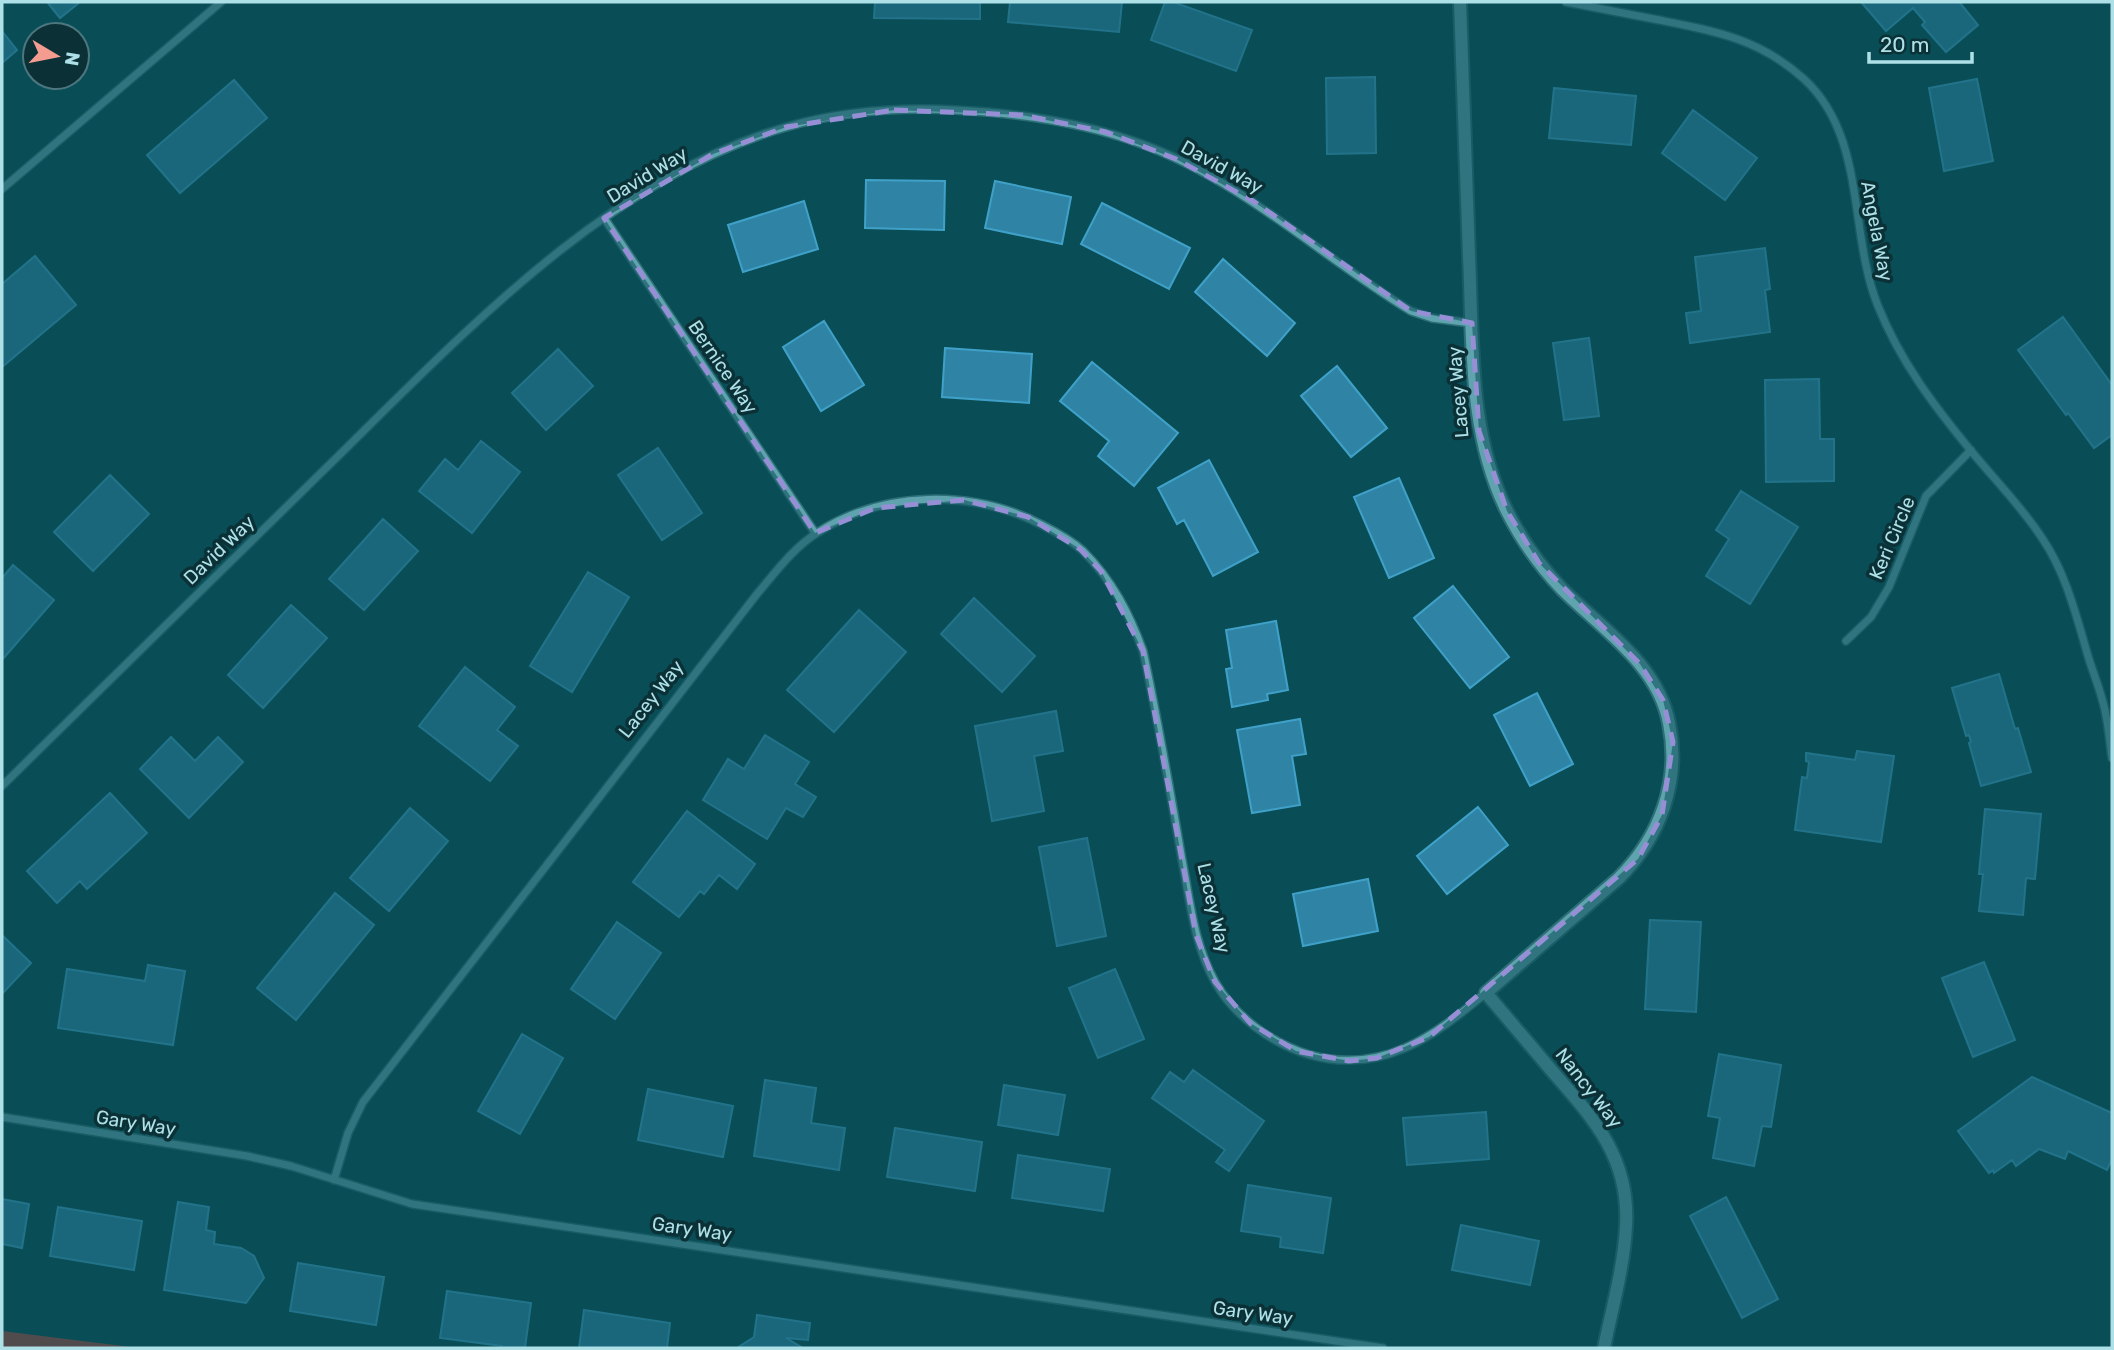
<svg xmlns="http://www.w3.org/2000/svg" width="2114" height="1350" font-family="Rubik,sans-serif">
  <style>
    .green { fill: #a74b40 }
    .building { fill: #2f84a6; stroke: #40a1c8; stroke-width: 2 }
    .lines { fill: none; stroke-linecap: round; stroke-linejoin: round }
    .minor-casing { stroke: #2d6e77; stroke-width: 10 }
    .tertiary-casing { stroke: #2d6e77; stroke-width: 16 }
    .minor { stroke: #5ea3ae; stroke-width: 7 }
    .tertiary { stroke: #5ea3ae; stroke-width: 12 }
    .marked { fill: none; stroke: #978fd6; stroke-width: 5; stroke-dasharray: 14 9; stroke-linejoin: round }
    .labels { text-anchor: middle; dominant-baseline: central; stroke-width: 7; stroke-linejoin: round; paint-order: stroke }
    .street-label { font-size: 19px; fill: #aee0e8; stroke: #0b3137 }
  </style>
  <rect width="100%" height="100%" fill="#094e57"/>
  <path class="green" d="M2,1331L139,1348H2Z"/>
  <path class="building" d="M47,2H80L60,18Z
    M875,2H980V19L874,18Z
    M1010,2H1122L1119,32L1008,22Z
    M1165,2H1173L1252,30L1236,71L1151,40Z
    M1861,2H1962L1960,3L1978,25L1946,52L1922,25L1925,22L1913,8L1886,31Z
    M2,31L17,50L2,63Z
    M1375,77L1376,153L1327,154L1326,78Z
    M1977,79L1993,161L1944,171L1929,88Z
    M234,80L267,118L180,193L147,155Z
    M1554,88L1636,96L1631,145L1549,138Z
    M1693,110L1757,158L1725,200L1662,153Z
    M866,180L945,181L944,230L865,228Z
    M995,181L1071,197L1062,244L985,228Z
    M804,201L818,249L743,272L728,225Z
    M1102,203L1190,248L1169,289L1081,244Z
    M1765,248L1770,289L1765,290L1770,332L1690,343L1686,313L1701,311L1695,257Z
    M35,256L76,305L2,367V284Z
    M1223,259L1295,323L1267,356L1195,292Z
    M2063,317L2112,385V435L2094,448L2068,413L2066,415L2018,350Z
    M824,321L864,385L821,411L783,347Z
    M1589,338L1599,416L1564,420L1553,343Z
    M945,348L1032,354L1029,403L942,397Z
    M558,349L593,386L546,430L512,393Z
    M1092,362L1178,433L1134,486L1098,456L1109,441L1060,401Z
    M1337,366L1387,428L1351,457L1301,396Z
    M1819,379L1820,439H1834V481L1766,482L1765,380Z
    M481,441L520,472L472,533L419,491L445,459L458,470Z
    M658,448L702,513L662,540L618,475Z
    M1209,460L1258,552L1213,576L1184,520L1177,524L1158,488Z
    M110,475L149,514L93,571L54,532Z
    M1399,478L1434,558L1389,578L1354,497Z
    M1741,491L1798,527L1750,604L1706,576L1729,539L1716,530Z
    M383,519L418,551L364,610L329,579Z
    M13,565L54,600L2,660V578Z
    M588,572L629,597L572,692L530,666Z
    M1453,586L1509,657L1470,688L1414,618Z
    M974,598L1035,656L1002,692L941,634Z
    M291,605L327,638L263,708L228,675Z
    M859,610L906,652L834,732L787,690Z
    M1276,621L1288,690L1267,694L1268,700L1232,707L1226,669L1232,668L1226,630Z
    M465,667L515,707L497,730L518,746L490,781L419,726Z
    M1999,674L2015,729L2018,728L2031,772L1981,786L1969,743L1971,742L1969,735L1966,736L1952,688Z
    M1537,693L1573,764L1530,786L1494,715Z
    M1056,711L1063,751L1034,756L1044,811L992,821L975,726Z
    M1300,719L1306,754L1292,756L1300,805L1252,813L1237,730Z
    M765,735L809,762L795,784L816,797L803,817L786,808L767,839L703,800L728,759L744,769Z
    M171,737L195,761L218,737L243,762L189,818L140,769Z
    M1857,751L1894,756L1881,842L1795,830L1802,777L1807,778L1809,762L1806,761V753L1855,760Z
    M110,793L147,833L87,889L80,881L57,903L27,871Z
    M1478,807L1508,845L1447,894L1417,856Z
    M410,808L448,841L389,911L350,878Z
    M1985,809L2041,814L2035,879L2026,878L2023,915L1979,911L1983,874H1979Z
    M687,811L755,864L737,889L719,875L704,894L700,891L679,917L633,882Z
    M1087,838L1106,936L1057,946L1039,847Z
    M1368,879L1378,931L1303,946L1293,894Z
    M335,893L374,925L296,1020L257,988Z
    M1650,920L1701,922L1696,1012L1645,1009Z
    M617,922L661,953L615,1019L571,989Z
    M3,936L31,963L2,994V938Z
    M1984,962L2015,1040L1973,1057L1942,978Z
    M148,965L185,971L173,1045L58,1028L67,969L145,981Z
    M1115,969L1144,1039L1098,1058L1069,988Z
    M522,1034L563,1058L520,1134L478,1111Z
    M1719,1054L1781,1065L1771,1127L1762,1126L1754,1166L1713,1158L1720,1118L1708,1116Z
    M1193,1070L1264,1121L1229,1171L1216,1162L1225,1150L1152,1098L1170,1072L1184,1082Z
    M2032,1077L2112,1113V1159L2107,1170L2068,1151L2065,1159L2039,1149L2016,1166L2012,1160L1994,1173L1993,1170L1989,1173L1958,1131Z
    M765,1080L816,1088L811,1123L845,1128L839,1170L754,1156Z
    M1004,1085L1065,1095L1058,1135L998,1125Z
    M648,1089L733,1106L723,1157L638,1140Z
    M1486,1112L1489,1159L1407,1165L1403,1118Z
    M895,1128L982,1142L975,1191L887,1177Z
    M1018,1155L1110,1169L1103,1211L1012,1198Z
    M1248,1185L1331,1198L1323,1253L1280,1247L1281,1237L1241,1231Z
    M1726,1197L1778,1299L1742,1318L1690,1216Z
    M2,1199L29,1204L22,1248L2,1244Z
    M178,1202L209,1207L206,1230L215,1232L214,1244L241,1248L254,1256L264,1278L246,1303L164,1290Z
    M58,1207L142,1221L134,1270L50,1256Z
    M1461,1225L1539,1241L1530,1285L1452,1270Z
    M298,1263L384,1277L376,1325L290,1311Z
    M447,1291L531,1303L525,1348H502V1346L440,1338Z
    M584,1310L670,1323L667,1348H579Z
    M757,1315L810,1323L808,1340L786,1338L803,1348H737L754,1337Z"/>
  <g class="lines">
    <defs>
      <path id="minor" d="M1566,2C1597,8 1628,14 1659,20C1715,31 1760,39 1804,79C1867,137 1848,232 1878,306C1900,361 1934,406 1972,452C1995,480 2022,507 2042,538C2066,573 2076,615 2088,656C2094,676 2103,696 2106,716C2109,730 2110,745 2112,758
        M2,189L221,2
        M604,218L815,533
        M1846,641L1871,617L1889,587L1926,496L1971,450
        M2,786C110,679 219,573 327,467C457,340 606,178 786,127C841,111 899,107 956,110C1019,113 1083,122 1142,144C1243,181 1320,256 1411,311L1432,318L1471,323
        M2,1117L247,1156L291,1166L412,1204L1383,1348
        M334,1180L348,1133L363,1102L757,594C775,573 793,548 817,533C883,490 973,489 1042,525C1056,532 1071,540 1083,551C1112,580 1129,613 1143,651C1158,720 1170,790 1182,860C1190,901 1194,945 1215,982C1234,1016 1272,1044 1310,1055C1382,1075 1433,1037 1486,993"/>
      <path id="tertiary" d="M1460,2C1463,87 1466,171 1469,256C1473,342 1468,433 1507,511C1521,539 1540,566 1562,589C1602,629 1658,664 1669,723C1681,781 1660,837 1619,878L1486,993C1508,1019 1530,1045 1552,1071C1594,1119 1630,1158 1626,1226C1624,1267 1612,1308 1604,1348"/>
    </defs>
    <use href="#minor" class="minor-casing"/>
    <use href="#tertiary" class="tertiary-casing"/>
    <use href="#minor" class="minor"/>
    <use href="#tertiary" class="tertiary"/>
  </g>
  <path d="M0 0H2114V1350H0ZM894,110L1022,115L1106,132L1176,159L1253,201L1411,311L1472,323L1479,431L1507,511L1539,563L1640,664L1663,700L1673,742L1662,815L1638,859L1429,1037L1377,1058L1349,1061L1296,1051L1250,1023L1215,982L1196,935L1143,651L1101,571L1080,549L1028,517L964,500L875,508L815,533L604,218L713,154L786,127Z" fill="#094e57" fill-opacity=".55" fill-rule="evenodd"/>
  <path class="marked" d="M894,110L1022,115L1106,132L1176,159L1253,201L1411,311L1472,323L1479,431L1507,511L1539,563L1640,664L1663,700L1673,742L1662,815L1638,859L1429,1037L1377,1058L1349,1061L1296,1051L1250,1023L1215,982L1196,935L1143,651L1101,571L1080,549L1028,517L964,500L875,508L815,533L604,218L713,154L786,127Z"/>
  <g class="labels">
    <g class="street-label">
      <text transform="translate(1222 167) rotate(29)">David Way</text>
      <text transform="translate(647 175) rotate(-31)">David Way</text>
      <text transform="translate(1877 231) rotate(79)">Angela Way</text>
      <text transform="translate(723 367) rotate(56)">Bernice Way</text>
      <text transform="translate(1458 392) rotate(-95)">Lacey Way</text>
      <text transform="translate(1892 538) rotate(-67)">Keri Circle</text>
      <text transform="translate(219 550) rotate(-44)">David Way</text>
      <text transform="translate(651 699) rotate(-52)">Lacey Way</text>
      <text transform="translate(1214 908) rotate(77)">Lacey Way</text>
      <text transform="translate(1589 1088) rotate(52)">Nancy Way</text>
      <text transform="translate(136 1123) rotate(9)">Gary Way</text>
      <text transform="translate(692 1229) rotate(8)">Gary Way</text>
      <text transform="translate(1253 1313) rotate(8)">Gary Way</text>
    </g>
  </g>
  <rect width="2114" height="1350" fill="none" stroke="#aee0e8" stroke-width="7"/>
  <g transform="translate(56 56) rotate(100)"><circle r="33" fill="#0b3137" stroke="#4c777e" stroke-width="2"/>
  <path d="M0-5L12 26L0 18L-12 26Z" fill="#f59c90"/>
  <text y="-10" font-size="19" font-weight="bold" text-anchor="middle" fill="#aee0e8">N</text>
  </g>
  <path d="M1869 52v10h103v-10" fill="none" stroke="#aee0e8" stroke-width="3.5"/>
  <text x="1880" y="52" font-size="21" fill="#aee0e8" stroke="#0b3137" stroke-width="5" paint-order="stroke">20 m</text>
</svg>
